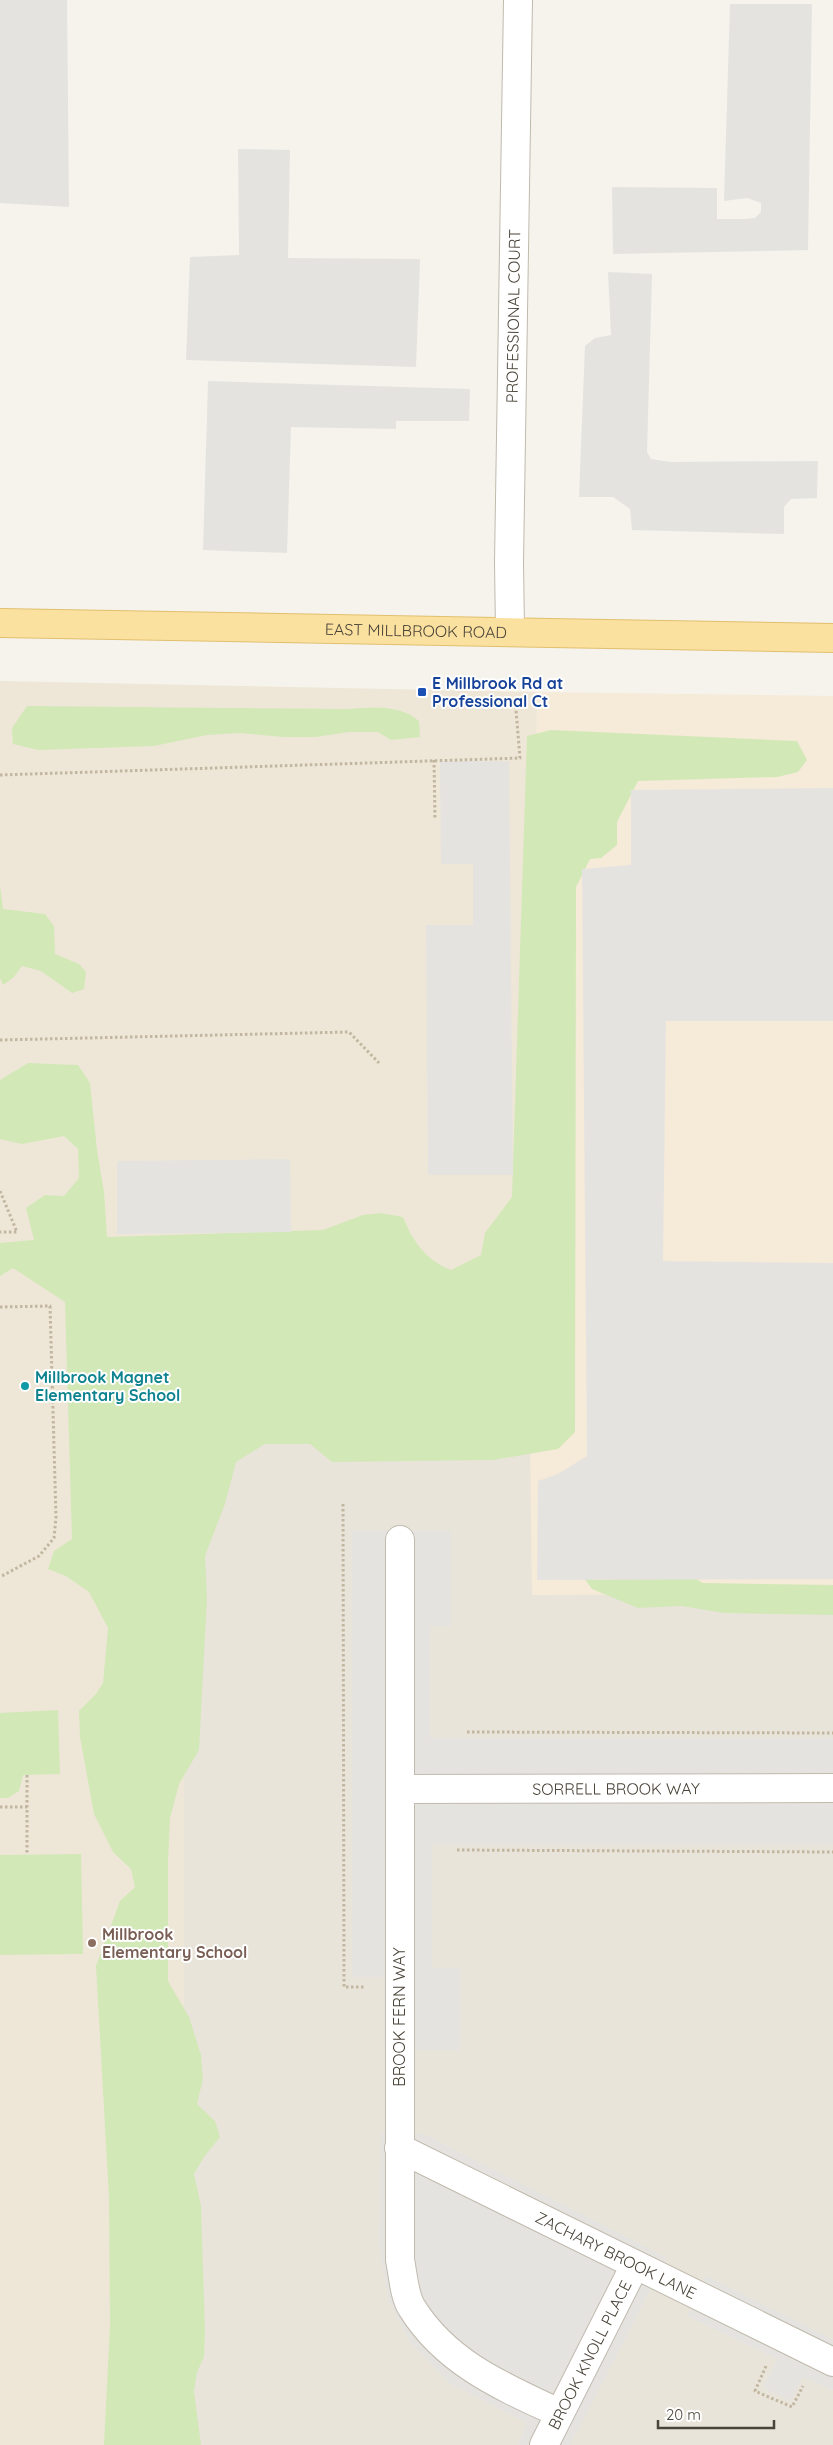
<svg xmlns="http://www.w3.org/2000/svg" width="833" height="2445" font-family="Quicksand,sans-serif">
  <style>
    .residential { fill: #e9e4da }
    .commercial { fill: #f6ead9 }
    .education { fill: #eee7d7 }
    .green { fill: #d2e8b7 }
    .parking { fill: #e5e3e0 }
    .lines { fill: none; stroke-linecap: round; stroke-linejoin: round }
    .street-casing { stroke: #c1baae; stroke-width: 30 }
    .primary-casing { stroke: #e1bf6e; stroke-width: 30 }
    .path { stroke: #c2b6a0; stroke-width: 3; stroke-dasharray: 2.5 2.5; stroke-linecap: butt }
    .street { stroke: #fff; stroke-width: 28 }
    .primary { stroke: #fbe19f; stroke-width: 28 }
    .transit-dot { fill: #1a4fb4; stroke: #fff; stroke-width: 2 }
    .culture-dot { fill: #0f9aa8; stroke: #fff; stroke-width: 2 }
    .education-dot { fill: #8d6e63; stroke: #fff; stroke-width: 2 }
    .labels { text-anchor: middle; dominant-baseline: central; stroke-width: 4; stroke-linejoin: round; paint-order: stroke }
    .street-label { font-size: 16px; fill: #4a4439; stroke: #fff }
    .transit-label { font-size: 16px; font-weight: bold; fill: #164399; stroke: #fff; text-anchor: start }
    .culture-label { font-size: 16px; font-weight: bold; fill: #0d838f; stroke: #fff; text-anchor: start }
    .education-label { font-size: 16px; font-weight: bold; fill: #785e54; stroke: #fff; text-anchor: start }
  </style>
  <rect width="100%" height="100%" fill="#f5f3ec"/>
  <path class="residential" d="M184,1432L530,1441L833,1594V2445H183Z"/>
  <path class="commercial" d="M537,692L833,696V1594L532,1595L530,1441Z"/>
  <path class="education" d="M0,681L537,692L530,1441L185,1432L183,2445H0Z"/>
  <path class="green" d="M27,706L347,709C372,707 399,704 419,721L420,737L391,740L378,732H349L316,737H284L239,733L207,735L154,746L38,750L13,744L12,728Z
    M551,730L797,741L807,760L798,772L777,777L638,781L617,822V845L601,858L590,859L576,887L575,1432L558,1449L493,1460L332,1462L310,1444H265L236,1462L225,1504L205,1556L207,1598L199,1750L179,1784L170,1818L168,1862V1981L189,2017L201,2055L203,2079L197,2104L215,2121L220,2137L204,2157L194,2174L201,2206L205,2332L204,2357L197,2372L194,2391L201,2445H104L110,2325L109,2198L96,1966L120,1901L135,1887L131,1869L113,1852L94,1814L80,1737L79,1711L96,1694L103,1683L108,1628L89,1592L66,1576L48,1569L54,1551L72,1539L65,1302L13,1268L0,1276V1243L34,1240L26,1208L45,1195L64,1196L79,1178L78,1149L64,1136L22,1144L0,1139V1080L28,1063L78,1065L90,1083L97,1150L104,1192L107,1237L323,1230L363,1215L380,1213L403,1217C413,1242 426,1260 451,1270L481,1255L485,1233L512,1197L527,736Z
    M0,885L3,909L45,914L54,926L55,954L79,964L86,972L84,989L72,993L41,971L22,966L13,978L3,985L0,978Z
    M676,1562L702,1583L833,1585V1615L724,1613L682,1606L638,1608L592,1589L579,1571Z
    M58,1710L60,1774L23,1775L19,1791L8,1798H0V1713Z
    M81,1854L83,1954L0,1955V1855Z"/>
  <path class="parking" d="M0,0H67L69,207L0,203Z
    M730,4H812L808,250L613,254L612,187L717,188V219H744L755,218L761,212V203L747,198L724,201Z
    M238,149L290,150L288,258L420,259L416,367L186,360L190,257L239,255Z
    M608,272L652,274L647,452L651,459L670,462L818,461L817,498L791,499L784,507V534L632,530L630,509L613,497H579L585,346L595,338L611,335Z
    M208,381L470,389L469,421H396V429L291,427L287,553L203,550Z
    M440,761H509L513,1175H428L426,925H473V864H441Z
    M833,788V1021H666L663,1261L833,1263V1579L537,1580L538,1481L558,1474L587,1456L582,869L631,865V790Z
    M290,1159L291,1232L117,1234V1161Z
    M352,1531H451V1626H430V1738H833V1844H432V1968H460V2050H384V1977H352Z
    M381,2133L424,2134L667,2258L570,2445H518L527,2423L449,2383L409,2341L389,2301L379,2245Z
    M706,2276L833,2340V2390L803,2377L790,2401L764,2388L777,2359L687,2316Z"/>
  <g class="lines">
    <defs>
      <g id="street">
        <path id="s1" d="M510,631L509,562L518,0"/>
        <path d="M400,1540V2260C403,2274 404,2296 412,2308C446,2363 503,2387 559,2413"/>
        <path id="s2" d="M400,1789L833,1788"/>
        <path id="s3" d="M399,2148L833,2362"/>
        <path id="s4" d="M544,2445L635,2265"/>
      </g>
      <g id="primary">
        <path id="s5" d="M0,623L833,638"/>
      </g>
    </defs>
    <use href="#street" class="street-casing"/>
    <use href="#primary" class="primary-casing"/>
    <path class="path" d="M434,760L435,818
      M0,775L520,758L515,698
      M0,1040L349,1032L379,1063
      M0,1191L17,1232H0
      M0,1307L50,1306L56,1517L54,1538L39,1556L0,1577
      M343,1504L344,1987H366
      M467,1732L833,1733
      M27,1775V1854
      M0,1807H27
      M457,1850L833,1852
      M766,2366L755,2391L792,2407L803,2386"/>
    <use href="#street" class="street"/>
    <use href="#primary" class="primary"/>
  </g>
  <rect class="transit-dot" x="417" y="687" width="10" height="10" rx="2.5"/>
  <circle class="culture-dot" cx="25" cy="1386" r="5"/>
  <circle class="education-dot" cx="92" cy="1943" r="5"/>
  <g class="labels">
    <g class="street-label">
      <text stroke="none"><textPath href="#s1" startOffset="315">PROFESSIONAL COURT</textPath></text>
      <text stroke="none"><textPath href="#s5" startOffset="416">EAST MILLBROOK ROAD</textPath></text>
      <text stroke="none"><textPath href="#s2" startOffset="216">SORRELL BROOK WAY</textPath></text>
      <text transform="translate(399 2017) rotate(-90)">BROOK FERN WAY</text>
      <text stroke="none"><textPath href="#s3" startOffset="242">ZACHARY BROOK LANE</textPath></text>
      <text stroke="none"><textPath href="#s4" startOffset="101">BROOK KNOLL PLACE</textPath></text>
    </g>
    <g class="transit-label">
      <text x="432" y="683">E Millbrook Rd at<tspan x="432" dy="18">Professional Ct</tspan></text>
    </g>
    <g class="culture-label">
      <text x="35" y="1377">Millbrook Magnet<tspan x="35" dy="18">Elementary School</tspan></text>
    </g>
    <g class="education-label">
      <text x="102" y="1934">Millbrook<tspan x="102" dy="18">Elementary School</tspan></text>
    </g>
  </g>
  <path d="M658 2420v8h116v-8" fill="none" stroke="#4a4439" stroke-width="2.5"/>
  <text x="666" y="2420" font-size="15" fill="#4a4439" stroke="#ffffff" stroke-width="4" paint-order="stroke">20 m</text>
</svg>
